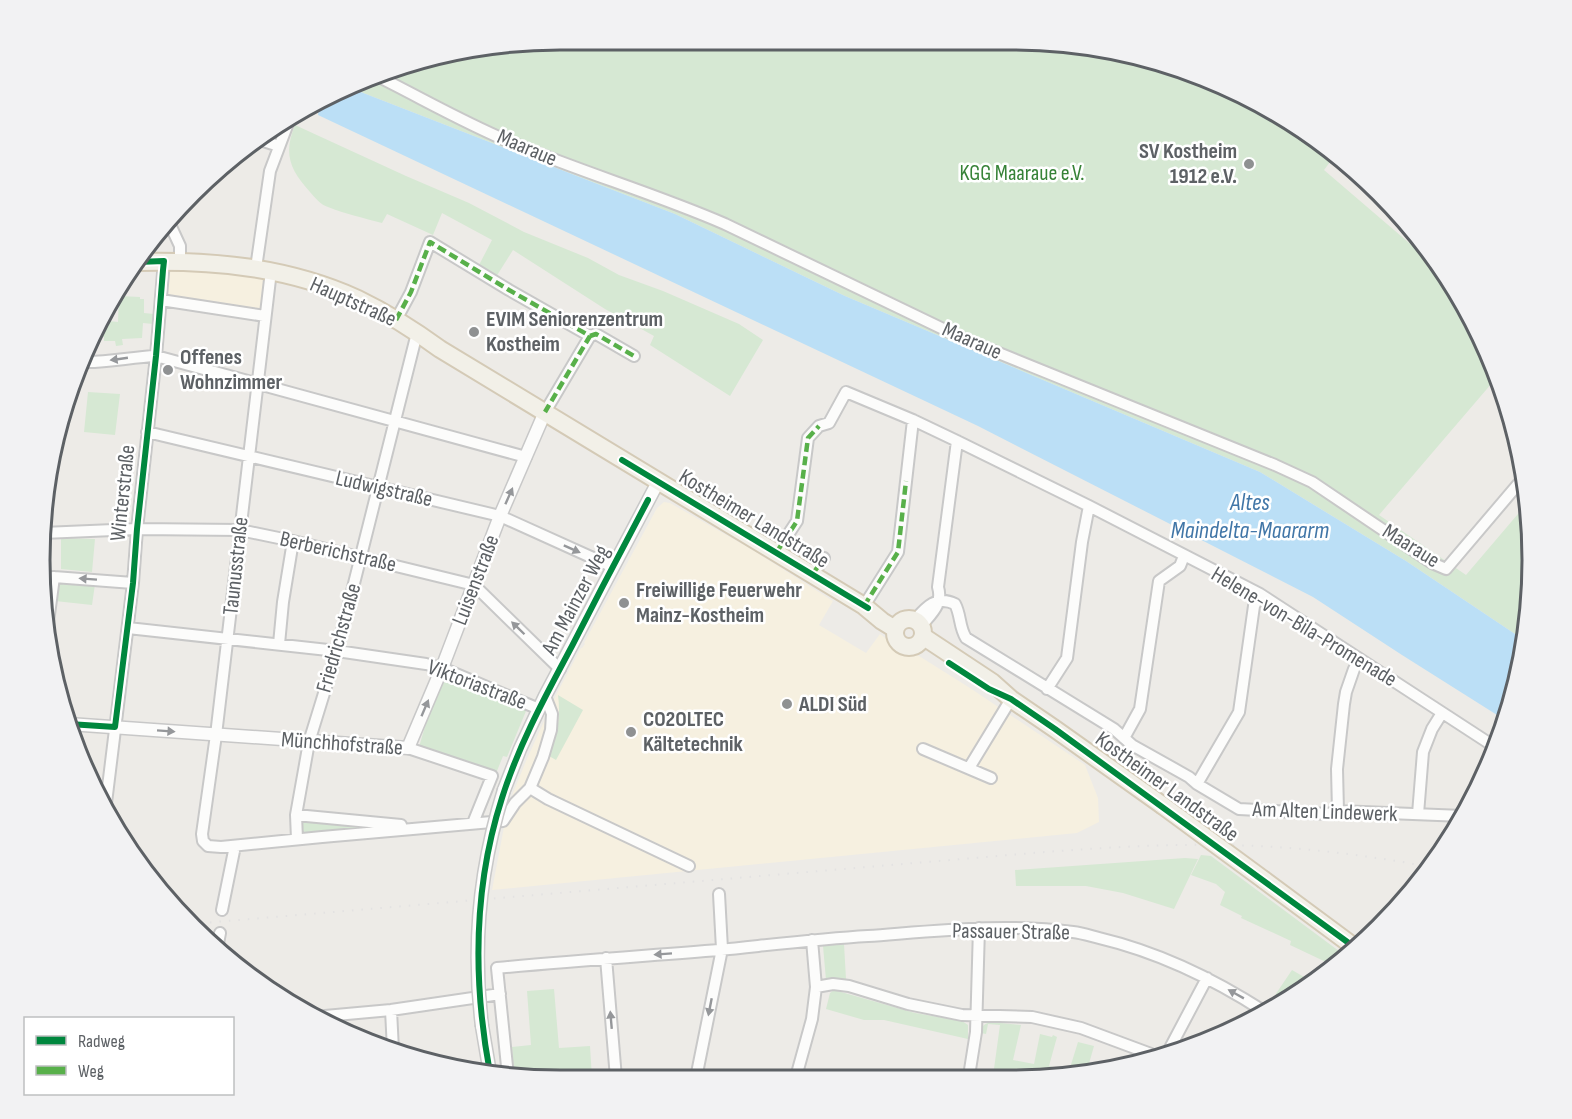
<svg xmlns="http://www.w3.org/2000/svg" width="1572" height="1119" font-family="'Sofia Sans Condensed',sans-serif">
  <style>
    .commercial { fill: #f6f0e0 }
    .green { fill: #d6e8d3 }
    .water { fill: #bbdff6 }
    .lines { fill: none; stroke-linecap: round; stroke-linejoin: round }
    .minor-casing { stroke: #c8c8c8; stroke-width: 14 }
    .tertiary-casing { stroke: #c8c8c8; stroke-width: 15 }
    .primary-casing { stroke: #d4cab6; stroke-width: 20 }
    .minor { stroke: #fcfcfb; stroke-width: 10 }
    .tertiary { stroke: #fcfcfb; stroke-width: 12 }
    .primary { stroke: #f2f0e8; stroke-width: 16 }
    .rail { stroke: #e3e2e2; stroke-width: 2; stroke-dasharray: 1.5 8; stroke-linecap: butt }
    .tertiary-bridge-casing { stroke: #c8c8c8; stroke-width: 15; stroke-linecap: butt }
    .primary-bridge-casing { stroke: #d4cab6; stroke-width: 20; stroke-linecap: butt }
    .tertiary-bridge { stroke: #fcfcfb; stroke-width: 12 }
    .primary-bridge { stroke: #f2f0e8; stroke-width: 16 }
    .quiet { stroke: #58b04a; stroke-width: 4.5; stroke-dasharray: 9 4.5; stroke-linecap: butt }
    .cycleway-casing { stroke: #fff; stroke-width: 10 }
    .cycleway { stroke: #00873e; stroke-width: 6 }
    .oneway { fill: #95979a }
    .poi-dot { fill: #8f9192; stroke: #fff; stroke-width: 2 }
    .labels { text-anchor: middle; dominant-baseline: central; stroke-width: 5; stroke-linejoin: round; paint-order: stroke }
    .street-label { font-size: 22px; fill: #5d6165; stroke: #fff }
    .poi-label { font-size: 22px; font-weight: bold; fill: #5d6165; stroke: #fff; text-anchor: start }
    .park-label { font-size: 22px; fill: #368237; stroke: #fff }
    .water-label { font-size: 24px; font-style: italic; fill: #4176a7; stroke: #fff }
    .rim { fill: none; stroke: #5d6165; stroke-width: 3 }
  </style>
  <rect width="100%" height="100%" fill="#edebe7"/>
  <path class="commercial" d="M168,264L267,274L262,312L164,298Z
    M664,502L670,503L751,549L833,601L819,625L866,653L880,634L899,648L919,656L970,688L1085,765L1098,798L1099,822L1077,833L492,890L505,822L513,793L526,761L556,695L581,648H582L585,644L584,643L657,508Z"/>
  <path class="green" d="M559,39H682L693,47L700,39H1013L1114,49L1273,109L1333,158L1324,170L1443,272L1463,300L1498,376L1379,515L1466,575L1529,501L1532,594L1524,640L1406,561L1260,472L845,296L675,214L353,89L424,57Z
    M295,125L406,176L469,203L524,232L588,258L619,275L663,291L739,324L763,340L730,396L650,345L654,336L605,309L513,250L496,277L478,267L492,240L442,213L433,235L387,214L382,223C364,218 345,214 328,207C321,205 315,198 310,192C290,170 283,154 295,125Z
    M119,296L140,297V299H144V313L154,314L153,324L143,323L142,338L122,339L123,345L116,346L115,341H104V337L100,336V330L97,329L99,320L118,322Z
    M88,392L120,394L115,435L84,432Z
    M61,538L95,539L92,572L61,569Z
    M59,581L95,584L92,605L55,601Z
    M448,675L481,689L480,692L483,693L484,691L524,708L526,711L507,757L503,756L495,776L435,751L419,747L438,682L444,676Z
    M558,695L583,710L556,760L549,756C557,737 561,717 558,695Z
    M296,815L426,827L297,839Z
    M1201,855L1211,856L1347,957L1320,974L1326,962L1290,945L1291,941L1241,918L1242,916L1220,905L1225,892L1216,884L1191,875Z
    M1185,858L1198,859L1174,909L1123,893L1086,886H1016L1015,870Z
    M844,944L846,979L826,980L823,946Z
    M1292,970L1311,981L1272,1006L1269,1004Z
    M554,989L559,1048L590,1046L592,1078L530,1079L529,1071L514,1072L512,1047L531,1045L527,991Z
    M834,990L915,1013L962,1021L968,1025V1039L884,1020H864L826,1009L830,993Z
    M991,1022L1021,1025L1013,1060L1034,1064L1040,1034L1052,1037L1053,1035L1057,1037L1049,1066L1069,1071L1078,1042L1094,1046L1086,1074L1081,1075L993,1076L1000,1025L988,1024L986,1034L981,1033C981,1026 984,1024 991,1022Z"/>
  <path class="water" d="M353,89L675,214L845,296L1260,472L1406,561L1524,640L1515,695L1505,720L1402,655L1313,597L978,426L318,115L319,104Z"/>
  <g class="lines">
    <defs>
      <path id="minor" d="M379,77C425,100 468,125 515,144C584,173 656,194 725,224L964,339L1275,465L1312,482L1432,563L1446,569L1525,476
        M257,139L279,146
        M1378,195L1407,221
        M167,218L180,246V261
        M256,268L270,171L290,118
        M271,271L216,735L202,834L203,841L208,846L221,847L322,837L503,821L515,803L530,788L543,757L551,730L552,714L545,696
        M161,300L265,316
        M396,320L411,292L430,242L509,290L590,336L545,412
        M590,336L596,334L634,356
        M83,362C107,363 131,357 156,356L526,457
        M147,432L500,516L613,567
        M43,533L137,529L240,530L293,541L474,585L560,669
        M776,553L797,521L808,438L819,426L829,423L846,392L913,420L957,441L1089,506L1260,594L1495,747
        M812,575L824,558
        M43,578L54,577L133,583
        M864,606L898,552L913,420
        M915,620C926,607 937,595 955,604C961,615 959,627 966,638L1114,729L1132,745L1189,777L1197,784L1239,809L1328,814L1338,811L1463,816
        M922,625C932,613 943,604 938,587L957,441
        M128,628L337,651L426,664L442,668L539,709
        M46,637L54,577
        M279,644L283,602L293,541
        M1047,689L1067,658L1082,542L1089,506
        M1124,738L1140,709L1159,581L1180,566L1184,556
        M408,748L492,776L473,823
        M923,749L991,778
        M969,768L1011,699
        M1197,784L1239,712L1254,606L1260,594
        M530,788L548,799L689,866
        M106,803L133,583L137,529L156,356L164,261
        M1338,811L1337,769L1344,704L1346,692L1354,669L1360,659
        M1418,814L1423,752L1432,729L1442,713
        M296,815L401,825
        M297,839L296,815L309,742L337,651L417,333
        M222,910L235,846
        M217,949L220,933
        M606,958L616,1078
        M816,987L833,984L849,986L908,1004L962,1015L1032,1017L1081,1028L1151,1054
        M391,1010L393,1050
        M314,1017L391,1010L500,994
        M1170,1048L1207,978
        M508,1076L497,968C571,961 645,956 719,950C769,945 818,939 868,936C936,931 1005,923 1073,932C1082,933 1091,936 1099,938C1158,952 1214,979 1265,1012
        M969,1076L976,1032L979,928
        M796,1077L812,1019L816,987L812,940
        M696,1078L722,949L719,894"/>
      <path id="tertiary" d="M69,724L408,748L442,668L500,516L545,412
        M504,790L520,749L545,696L658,482
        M482,1026L490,1073"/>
      <path id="primary" d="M137,262C213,260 288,267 358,299C387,313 414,330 440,349L864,606L882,621L895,629
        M895 633a14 14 0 1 1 28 0a14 14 0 1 1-28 0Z
        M924,637L992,682L1011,699L1055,729L1162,805
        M1264,880L1357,949"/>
    </defs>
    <use href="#minor" class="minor-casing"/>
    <use href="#tertiary" class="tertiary-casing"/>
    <use href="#primary" class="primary-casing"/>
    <use href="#minor" class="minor"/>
    <use href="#tertiary" class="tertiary"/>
    <use href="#primary" class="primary"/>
    <path class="rail" d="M191,924L1045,852C1101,848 1157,844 1214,845C1286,845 1360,854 1431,867"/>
    <defs>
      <path id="tertiary-bridge" d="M482,1026C472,947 480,866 504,790"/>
      <path id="primary-bridge" d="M1162,805L1264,880"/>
    </defs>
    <use href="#tertiary-bridge" class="tertiary-bridge-casing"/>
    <use href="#primary-bridge" class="primary-bridge-casing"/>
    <use href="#tertiary-bridge" class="tertiary-bridge"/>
    <use href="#primary-bridge" class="primary-bridge"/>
    <path class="quiet" d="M396,320L411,292L430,242L509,290L590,336L545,412
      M590,336L596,334L634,356
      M776,553L797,521L808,438L819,426
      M812,575L824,558
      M864,606L898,552L906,481"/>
    <defs>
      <path id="cycleway" d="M622,460L868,608
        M949,663L989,689L1011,699L1055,729L1357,949
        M69,724L115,727L133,583L137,529L156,356L163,270L164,261L137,262
        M490,1073C473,982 473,888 502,798C519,744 546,695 572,646C597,597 622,549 648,500"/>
    </defs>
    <use href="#cycleway" class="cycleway-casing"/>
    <use href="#cycleway" class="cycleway"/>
  </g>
  <defs><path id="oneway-solid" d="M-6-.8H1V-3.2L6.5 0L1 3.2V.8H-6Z" transform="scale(1.5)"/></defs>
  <g class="oneway">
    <use href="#oneway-solid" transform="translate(119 359) rotate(172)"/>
    <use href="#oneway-solid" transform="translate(509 496) rotate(-66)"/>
    <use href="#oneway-solid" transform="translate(572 549) rotate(24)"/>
    <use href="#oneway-solid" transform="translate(88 579) rotate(-176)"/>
    <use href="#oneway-solid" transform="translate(518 628) rotate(-136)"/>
    <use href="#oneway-solid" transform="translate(425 708) rotate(-67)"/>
    <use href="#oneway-solid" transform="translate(166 731) rotate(4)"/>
    <use href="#oneway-solid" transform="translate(663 954) rotate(176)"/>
    <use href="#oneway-solid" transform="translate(1236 994) rotate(-151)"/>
    <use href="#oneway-solid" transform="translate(710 1007) rotate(101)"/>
    <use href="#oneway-solid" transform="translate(611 1020) rotate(-95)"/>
  </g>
  <g class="poi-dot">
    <circle cx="1249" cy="164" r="6"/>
    <circle cx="474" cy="332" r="6"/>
    <circle cx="168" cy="370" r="6"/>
    <circle cx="624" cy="603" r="6"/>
    <circle cx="787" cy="704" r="6"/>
    <circle cx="631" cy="732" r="6"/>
  </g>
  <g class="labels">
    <g class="street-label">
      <text transform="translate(527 148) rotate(23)">Maaraue</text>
      <text transform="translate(353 302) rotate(24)">Hauptstraße</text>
      <text transform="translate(972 341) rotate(24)">Maaraue</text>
      <text transform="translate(384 489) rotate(13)">Ludwigstraße</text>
      <text transform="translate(123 493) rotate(-84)">Winterstraße</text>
      <text transform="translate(754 519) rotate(31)">Kostheimer Landstraße</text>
      <text transform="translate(1411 546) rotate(32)">Maaraue</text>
      <text transform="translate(338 552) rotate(13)">Berberichstraße</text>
      <text transform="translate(236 566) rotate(-84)">Taunusstraße</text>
      <text transform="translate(476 580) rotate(-69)">Luisenstraße</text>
      <text transform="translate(576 600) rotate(-62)">Am Mainzer Weg</text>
      <text transform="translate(1304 627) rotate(31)">Helene-von-Bila-Promenade</text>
      <text transform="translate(339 638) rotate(-74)">Friedrichstraße</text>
      <text transform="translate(477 685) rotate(21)">Viktoriastraße</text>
      <text transform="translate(342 744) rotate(4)">Münchhofstraße</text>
      <text transform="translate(1167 787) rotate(36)">Kostheimer Landstraße</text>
      <text transform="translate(1325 812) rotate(2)">Am Alten Lindewerk</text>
      <text transform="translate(1011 932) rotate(1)">Passauer Straße</text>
    </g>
    <g class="poi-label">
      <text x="1237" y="151" text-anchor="end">SV Kostheim<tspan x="1237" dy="25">1912 e.V.</tspan></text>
      <text x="486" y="319">EVIM Seniorenzentrum<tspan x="486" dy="25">Kostheim</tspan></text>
      <text x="180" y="357">Offenes<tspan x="180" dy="25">Wohnzimmer</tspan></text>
      <text x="636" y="590">Freiwillige Feuerwehr<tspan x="636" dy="25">Mainz-Kostheim</tspan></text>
      <text x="799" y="704">ALDI Süd</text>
      <text x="643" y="719">CO2OLTEC<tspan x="643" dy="25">Kältetechnik</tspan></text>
    </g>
    <g class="park-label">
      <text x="1022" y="173">KGG Maaraue e.V.</text>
    </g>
    <g class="water-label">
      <text x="1250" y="502">Altes<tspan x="1250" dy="28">Maindelta-Maararm</tspan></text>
    </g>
  </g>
  <path d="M0 0H1572V1119H0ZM560 50H1012A510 510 0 0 1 1522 560V560A510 510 0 0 1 1012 1070H560A510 510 0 0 1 50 560V560A510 510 0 0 1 560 50Z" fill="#f2f2f3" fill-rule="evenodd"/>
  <path class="rim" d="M560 50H1012A510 510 0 0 1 1522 560V560A510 510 0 0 1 1012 1070H560A510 510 0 0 1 50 560V560A510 510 0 0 1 560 50Z"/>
  <rect x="24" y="1017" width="210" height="78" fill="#ffffff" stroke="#bec0c1" stroke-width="1.5"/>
  <rect x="36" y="1036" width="30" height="9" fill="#00873e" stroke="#bec0c1" stroke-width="1.5"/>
  <text x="78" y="1047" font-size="18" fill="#5d6165">Radweg</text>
  <rect x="36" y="1066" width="30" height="9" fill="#58b04a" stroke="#bec0c1" stroke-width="1.5"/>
  <text x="78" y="1077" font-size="18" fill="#5d6165">Weg</text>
</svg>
